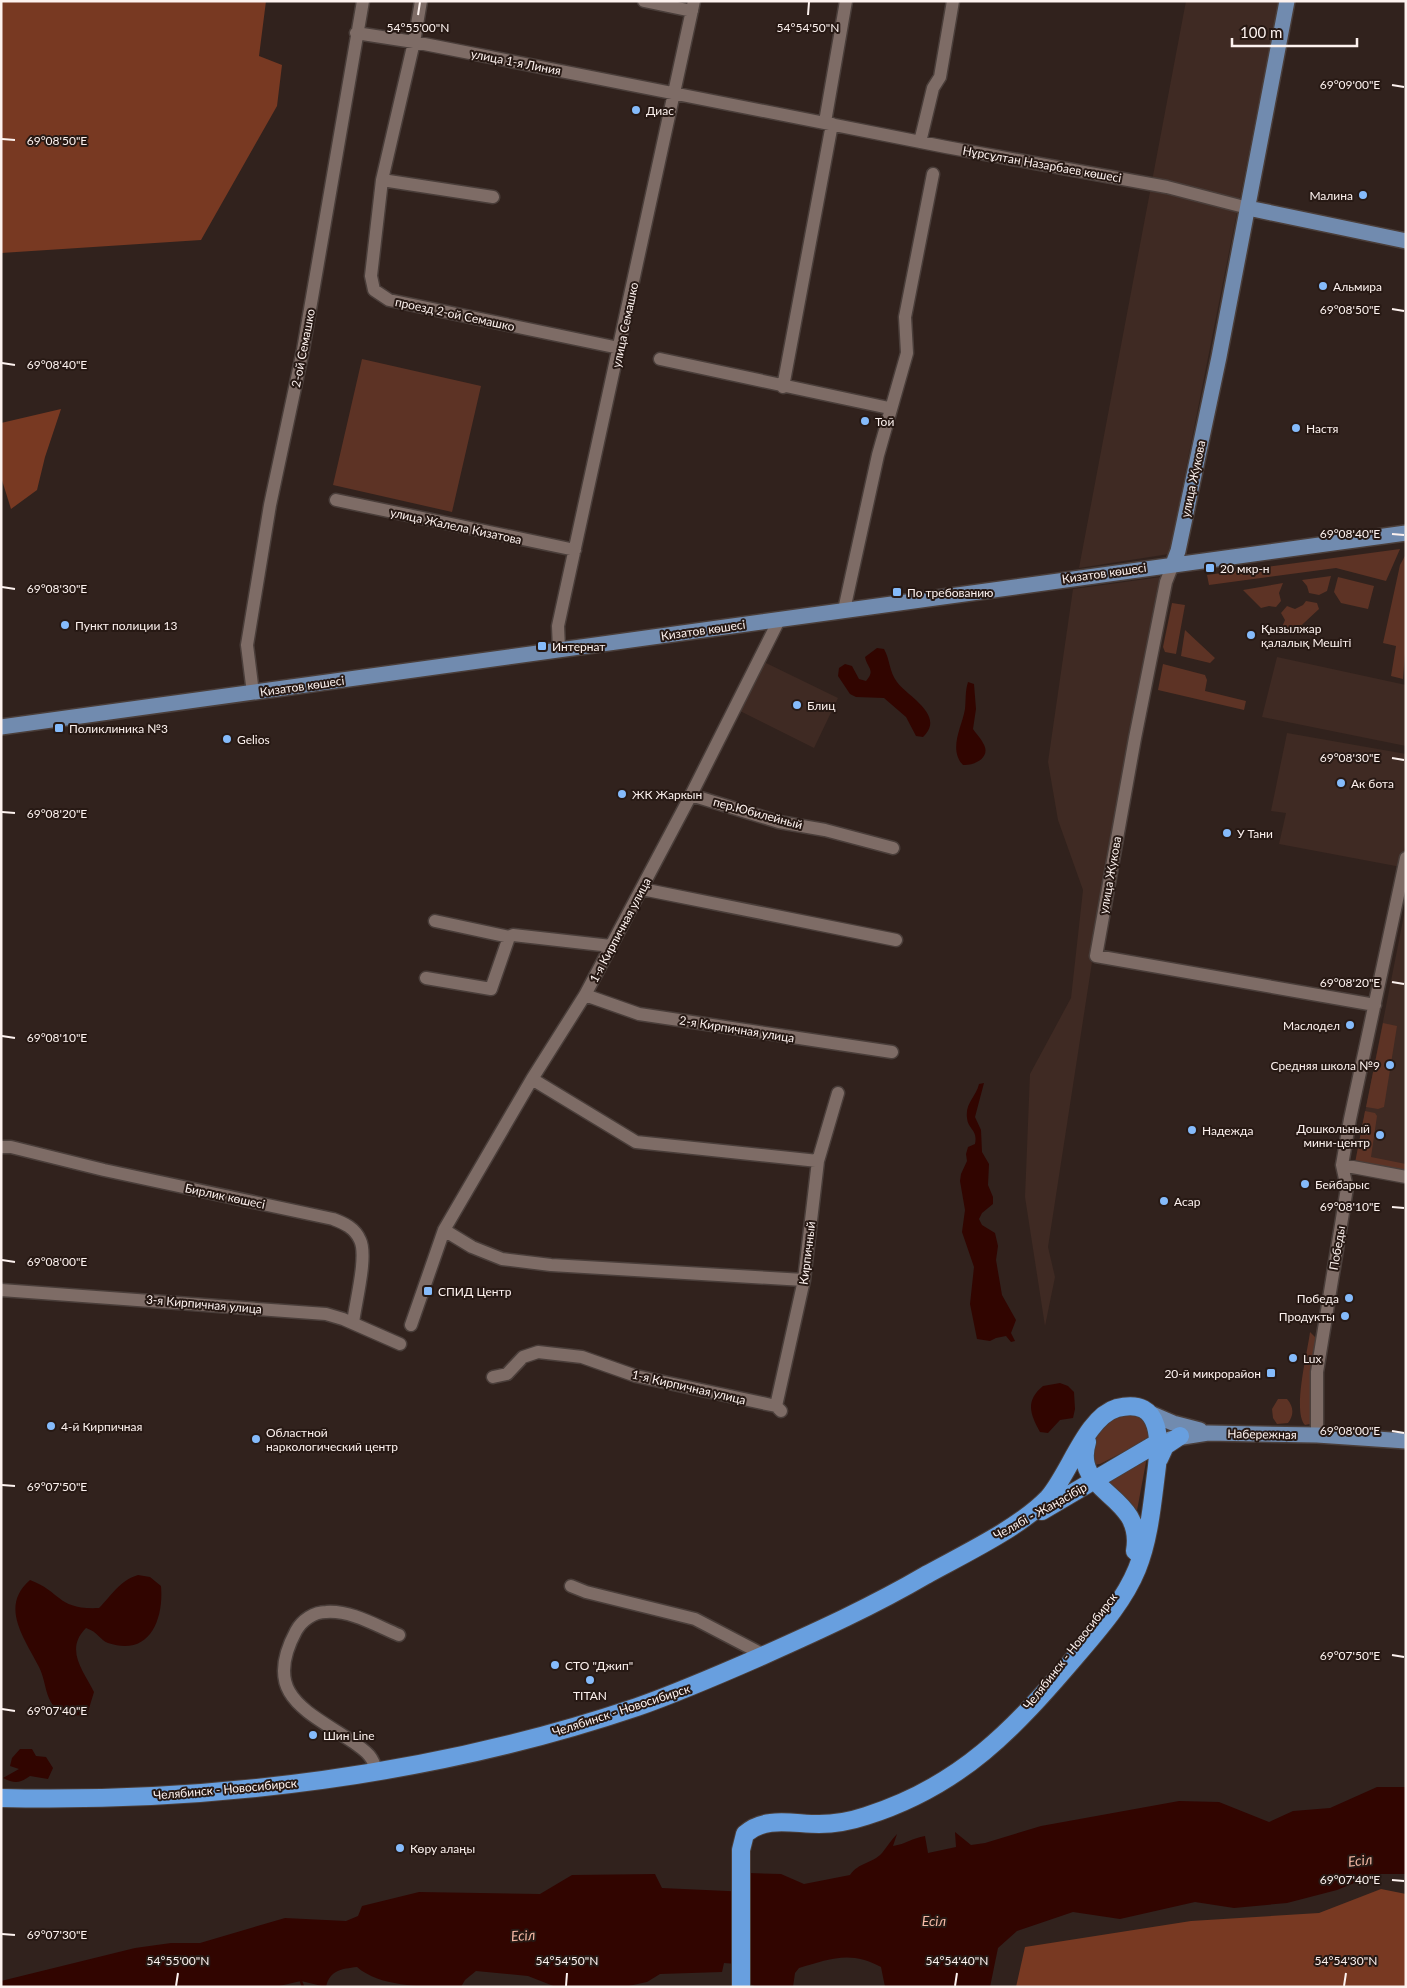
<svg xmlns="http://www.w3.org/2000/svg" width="1407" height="1988" font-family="Lato,sans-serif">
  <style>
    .built { fill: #3f2a23 }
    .green { fill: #5d3325 }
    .forest { fill: #783922 }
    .water { fill: #310500 }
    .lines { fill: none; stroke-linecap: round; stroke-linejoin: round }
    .stream { stroke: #310500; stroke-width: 2.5 }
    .minor-casing { stroke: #4a3e3a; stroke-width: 15 }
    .major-casing { stroke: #4a3e3a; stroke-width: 18 }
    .highway-casing { stroke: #4a3e3a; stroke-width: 20 }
    .minor { stroke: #7e6c66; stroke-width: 12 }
    .major { stroke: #718baf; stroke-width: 15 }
    .highway { stroke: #689fdf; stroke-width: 18 }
    .ticks { fill: none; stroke: #fdf2ef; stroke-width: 2 }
    .poi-dot { fill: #85bbfb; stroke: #271914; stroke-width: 2 }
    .labels { text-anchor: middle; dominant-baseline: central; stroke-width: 4; stroke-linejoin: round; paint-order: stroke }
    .street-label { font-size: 12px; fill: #fdf2ef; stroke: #271914 }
    .poi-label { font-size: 12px; fill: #fdf2ef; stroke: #271914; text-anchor: start }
    .water-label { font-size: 14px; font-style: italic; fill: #f5b9a5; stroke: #271914 }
    .ticks-label { font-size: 12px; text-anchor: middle; fill: #fdf2ef; stroke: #271914; stroke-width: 4; stroke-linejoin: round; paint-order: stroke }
  </style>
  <rect width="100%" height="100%" fill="#31221d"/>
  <path class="built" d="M1186,1H1279L1169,554L1079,568Z
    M1161,577L1103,891L1048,1247L1055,1277L1045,1326L1025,1197L1030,1074L1071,998L1083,890L1058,820L1048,762L1073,589Z
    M1277,657L1406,685V746L1262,717Z
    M764,662L838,698L814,748L740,711Z
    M1287,733L1406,754V840L1401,867L1279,844L1286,813L1271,811Z
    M1406,905V1171L1355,1163Z"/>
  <path class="green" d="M362,359L481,386L452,512L333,485Z
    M1400,549L1386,581L1336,568L1209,585L1207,575Z
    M1406,554V641L1403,679L1391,676L1396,646L1383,643L1400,565Z
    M1331,576L1327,591L1319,595L1309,593L1307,586L1302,580Z
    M1338,577L1374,586L1368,609L1341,603L1334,592Z
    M1283,583L1279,593L1281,601L1276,607L1269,606L1261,608L1243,590Z
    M1306,601L1317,603L1319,609L1291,635L1282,627L1285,620L1281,613L1287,606L1295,609L1303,605Z
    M1172,603L1185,605L1176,654L1165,652L1163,647Z
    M1185,630L1215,658L1210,663L1181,656Z
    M1163,664L1205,675L1207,680L1205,691L1246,701L1244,710L1158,690Z
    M1383,1023L1397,1026L1384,1107L1378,1109L1366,1107Z
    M1365,1111L1375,1113L1377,1116L1371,1157L1406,1164V1171L1355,1163Z
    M1310,1332L1318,1340L1313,1413L1310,1424L1305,1425C1292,1412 1308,1350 1310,1332Z
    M1278,1399H1287C1294,1407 1294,1415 1288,1423L1277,1424L1273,1418L1272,1409Z
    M1133,1413L1151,1421L1149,1439L1100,1464L1093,1465L1092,1437L1110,1418Z
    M1148,1451L1136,1516L1100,1480Z"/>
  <path class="forest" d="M1,1H266L259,56L282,65L277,106L201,240L1,253Z
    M61,409L45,457L37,490L11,509L1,477V423Z
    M1381,1889L1406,1894V1987H1016L1025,1947L1191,1921L1319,1913Z"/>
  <path class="water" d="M877,648L884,649C890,659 889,672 897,682C908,697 946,715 923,737L916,736L906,717L884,698L856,697L850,694L838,676L839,668L845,664L852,666L859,679L866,681C876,670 867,668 865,657Z
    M968,682L974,684L976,709L973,729C976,734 981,738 983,743C992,757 975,766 963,765C948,749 962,727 965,709C966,700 965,691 968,682Z
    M984,1083L975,1117L981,1130L982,1152L989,1164L988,1185L993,1197V1204L982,1213L979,1219L982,1225L995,1233L998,1246L996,1260L1002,1295L1016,1320L1011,1333L1015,1341L1011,1342L1006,1336L996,1338L990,1341L977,1339L970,1304L974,1267L962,1232L965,1210L960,1181L961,1174L967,1161L966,1154L968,1147L975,1144C978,1129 968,1130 967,1118C965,1103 976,1097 979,1084Z
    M1060,1383L1068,1386L1074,1392L1075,1409L1073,1418L1060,1420L1048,1433L1040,1432C1030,1414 1025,1401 1043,1386Z
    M138,1575L150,1577L161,1586C164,1620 149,1657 108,1643C100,1640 98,1632 86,1628C64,1650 84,1671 94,1692L87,1715C79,1715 67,1717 60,1712C44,1700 47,1683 39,1667C23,1636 0,1606 30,1580C62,1592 57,1610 99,1608C113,1594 119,1581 138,1575Z
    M20,1749H32L36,1756L46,1757L53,1768L48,1779L30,1776C20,1783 15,1784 3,1778L19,1769L10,1766L12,1758Z
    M1377,1787H1406V1874H1376L1337,1890L1287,1903L1234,1908L1195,1902L1120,1919L1073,1912L1017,1931L998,1948L990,1987H885L881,1967C851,1950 829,1959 799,1968L795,1973L793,1987H757L750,1984V1965L724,1963L722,1972L660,1974L647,1982L624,1987H556L528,1976L476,1971L465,1980L461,1987C428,1987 381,1988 357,1967C341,1969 330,1970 326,1987L301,1981L275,1987H1V1981L135,1948L171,1943H200L285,1918L346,1921L358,1916L362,1906L419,1892L540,1894L572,1875L655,1874L662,1888L749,1892V1873L781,1874L804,1884L850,1875C859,1862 872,1864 882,1853C887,1847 891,1840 897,1834L893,1846C906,1844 912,1838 925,1836L928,1853L956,1847L955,1832L971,1845L985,1843L1041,1826L1179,1801L1219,1802L1269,1822L1293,1811L1330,1808Z"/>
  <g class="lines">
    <path class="stream" d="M301,1981L303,1987"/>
    <defs>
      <path id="minor" d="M421,1L414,42L382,180L371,276L374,290L389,300L619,348
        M644,1L692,11
        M356,33L414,42L946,147L1167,187L1248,208
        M825,122L846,1
        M920,142L933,88L940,77L953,1
        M382,180L493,197
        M660,359L889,408
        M783,387L832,124
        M336,500L575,550
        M1173,564L1166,582L1135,738L1096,956L1375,1005
        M844,610L878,455L907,353L905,317L933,174
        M559,649L558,626L694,1
        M253,693L247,645L270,505L303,350L363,1
        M691,795L779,822L825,830L893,848
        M642,889L896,940
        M435,921L509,937
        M426,978L491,989L509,937L513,935L611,946
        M585,995L639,1014L892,1052
        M532,1079L636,1142L818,1161
        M1,1147H11L104,1170L333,1219C344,1223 355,1228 360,1240C368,1256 355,1304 353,1323
        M1342,1165L1406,1177
        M444,1230L472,1247L502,1259L551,1265L804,1280
        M1,1290L326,1314L343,1319L400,1344
        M411,1325L444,1230L532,1079L585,995L691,795L779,620
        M493,1377L507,1374L523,1357L538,1352L582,1357L636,1376L776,1406
        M781,1411L776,1406L804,1280L818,1161L838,1093
        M1317,1435V1372L1347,1188L1342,1165L1350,1119L1406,858
        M571,1586L586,1592L695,1619L764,1655
        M376,1771C373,1755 365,1751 353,1742C308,1711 261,1696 296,1631C302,1620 314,1612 326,1612C351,1610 377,1626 399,1635"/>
      <path id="major" d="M1248,208L1406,241
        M1173,564L1178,551L1219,357L1287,1
        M1,727L1406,533
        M1145,1411L1173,1423L1200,1430
        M1170,1439L1208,1433L1317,1435L1406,1441"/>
      <path id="highway" d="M1087,1442C1071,1494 1145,1493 1135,1551
        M1159,1459L1165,1446L1180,1436
        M1042,1511L1159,1442
        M1,1798C213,1803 436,1775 637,1707C680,1692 721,1674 762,1656C818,1631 873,1606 926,1575C964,1554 1019,1528 1048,1498C1070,1473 1086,1417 1117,1408C1164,1396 1160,1445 1156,1474C1152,1505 1149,1540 1137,1569C1124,1601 1099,1629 1077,1655C1014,1729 961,1786 866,1816C851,1821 834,1824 819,1824C793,1824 765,1816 745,1834L741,1850V1987"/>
    </defs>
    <use href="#minor" class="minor-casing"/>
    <use href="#major" class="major-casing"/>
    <use href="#highway" class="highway-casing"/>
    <use href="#minor" class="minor"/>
    <use href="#major" class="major"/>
    <use href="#highway" class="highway"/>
  </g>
  <path class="ticks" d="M418,15L420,2M808,15L809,2M1392,85L1404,87M2,139L15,140M1392,309L1404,311M2,363L15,365M1392,534L1404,535M2,587L15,589M1392,758L1404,760M2,812L15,813M1392,982L1404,984M2,1036L15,1038M1392,1207L1404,1208M2,1260L15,1262M1392,1431L1404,1433M2,1485L15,1486M1392,1655L1404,1657M2,1709L15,1711M1392,1880L1404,1881M2,1934L15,1935M176,1986L178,1973M566,1986L567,1973M955,1986L957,1973M1344,1986L1346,1973"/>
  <g class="poi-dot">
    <circle cx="636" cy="110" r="5"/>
    <circle cx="1363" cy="195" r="5"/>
    <circle cx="1323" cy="286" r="5"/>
    <circle cx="865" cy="421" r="5"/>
    <circle cx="1296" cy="428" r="5"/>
    <rect x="1205" y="563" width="10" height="10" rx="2.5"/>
    <rect x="892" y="587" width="10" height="10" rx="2.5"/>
    <circle cx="65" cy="625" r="5"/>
    <circle cx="1251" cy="635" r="5"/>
    <rect x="537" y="641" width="10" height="10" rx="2.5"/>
    <circle cx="797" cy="705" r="5"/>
    <rect x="54" y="723" width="10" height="10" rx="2.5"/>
    <circle cx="227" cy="739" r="5"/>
    <circle cx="1341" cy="783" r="5"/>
    <circle cx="622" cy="794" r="5"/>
    <circle cx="1227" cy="833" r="5"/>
    <circle cx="1350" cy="1025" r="5"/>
    <circle cx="1390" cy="1065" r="5"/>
    <circle cx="1192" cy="1130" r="5"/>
    <circle cx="1380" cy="1135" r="5"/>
    <circle cx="1305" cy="1184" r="5"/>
    <circle cx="1164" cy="1201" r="5"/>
    <rect x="423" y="1286" width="10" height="10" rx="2.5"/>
    <circle cx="1349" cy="1298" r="5"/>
    <circle cx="1345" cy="1316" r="5"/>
    <circle cx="1293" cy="1358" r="5"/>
    <rect x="1266" y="1368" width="10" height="10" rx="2.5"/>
    <circle cx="51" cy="1426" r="5"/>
    <circle cx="256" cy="1439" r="5"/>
    <circle cx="555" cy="1665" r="5"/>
    <circle cx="590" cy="1680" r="5"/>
    <circle cx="313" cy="1735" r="5"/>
    <circle cx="400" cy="1848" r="5"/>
  </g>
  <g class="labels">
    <g class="street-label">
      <text transform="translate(516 62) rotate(11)">улица 1-я Линия</text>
      <text transform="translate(1042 164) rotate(10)">Нұрсұлтан Назарбаев көшесі</text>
      <text transform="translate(455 314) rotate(12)">проезд 2-ой Семашко</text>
      <text transform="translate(625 325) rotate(-78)">улица Семашко</text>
      <text transform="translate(303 348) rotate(-79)">2-ой Семашко</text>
      <text transform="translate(1193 479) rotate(-78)">улица Жукова</text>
      <text transform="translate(456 526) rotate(12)">улица Жалела Кизатова</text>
      <text transform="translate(1104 573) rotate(-8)">Кизатов көшесі</text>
      <text transform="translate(703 630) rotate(-8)">Кизатов көшесі</text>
      <text transform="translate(302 686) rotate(-8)">Кизатов көшесі</text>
      <text transform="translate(758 813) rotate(15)">пер.Юбилейный</text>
      <text transform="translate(1110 875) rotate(-80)">улица Жукова</text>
      <text transform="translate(620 930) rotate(-62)">1-я Кирпичная улица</text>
      <text transform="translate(737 1029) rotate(9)">2-я Кирпичная улица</text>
      <text transform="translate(225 1196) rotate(12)">Бирлик көшесі</text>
      <text transform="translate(1337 1248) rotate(-80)">Победы</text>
      <text transform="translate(807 1253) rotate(-83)">Кирпичный</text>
      <text transform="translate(204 1304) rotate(5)">3-я Кирпичная улица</text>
      <text transform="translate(689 1387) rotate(13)">1-я Кирпичная улица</text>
      <text transform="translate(1262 1434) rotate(1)">Набережная</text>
      <text transform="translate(1040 1511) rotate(-29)">Челябі - Жаңасібір</text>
      <text transform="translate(1070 1651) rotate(-52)">Челябинск - Новосибирск</text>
      <text transform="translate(621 1710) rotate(-18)">Челябинск - Новосибирск</text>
      <text transform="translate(225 1789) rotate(-5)">Челябинск - Новосибирск</text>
    </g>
    <g class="poi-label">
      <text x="646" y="110">Диас</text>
      <text x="1353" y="195" text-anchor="end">Малина</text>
      <text x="1333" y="286">Альмира</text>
      <text x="875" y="421">Той</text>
      <text x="1306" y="428">Настя</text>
      <text x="1220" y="568">20 мкр-н</text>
      <text x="907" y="592">По требованию</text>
      <text x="75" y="625">Пункт полиции 13</text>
      <text x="1261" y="628">Қызылжар<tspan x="1261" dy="14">қалалық Мешіті</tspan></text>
      <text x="552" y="646">Интернат</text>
      <text x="807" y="705">Блиц</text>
      <text x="69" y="728">Поликлиника №3</text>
      <text x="237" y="739">Gelios</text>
      <text x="1351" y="783">Ак бота</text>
      <text x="632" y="794">ЖК Жаркын</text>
      <text x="1237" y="833">У Тани</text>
      <text x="1340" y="1025" text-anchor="end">Маслодел</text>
      <text x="1380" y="1065" text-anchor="end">Средняя школа №9</text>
      <text x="1370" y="1128" text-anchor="end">Дошкольный<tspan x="1370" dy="14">мини-центр</tspan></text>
      <text x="1202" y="1130">Надежда</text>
      <text x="1315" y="1184">Бейбарыс</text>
      <text x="1174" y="1201">Асар</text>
      <text x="438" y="1291">СПИД Центр</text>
      <text x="1339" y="1298" text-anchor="end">Победа</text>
      <text x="1335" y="1316" text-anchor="end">Продукты</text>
      <text x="1303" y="1358">Lux</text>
      <text x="1261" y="1373" text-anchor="end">20-й микрорайон</text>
      <text x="61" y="1426">4-й Кирпичная</text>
      <text x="266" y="1432">Областной<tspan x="266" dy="14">наркологический центр</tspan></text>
      <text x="565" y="1665">СТО "Джип"</text>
      <text x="590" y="1695" text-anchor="middle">TITAN</text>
      <text x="323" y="1735">Шин Line</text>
      <text x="410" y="1848">Көру алаңы</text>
    </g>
    <g class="water-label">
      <text transform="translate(1360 1860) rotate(-6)">Есіл</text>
      <text x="934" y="1920">Есіл</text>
      <text transform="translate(523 1935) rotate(-4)">Есіл</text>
    </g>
  </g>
  <g class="ticks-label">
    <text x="418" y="32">54°55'00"N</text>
    <text x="808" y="32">54°54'50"N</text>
    <text x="1350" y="89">69°09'00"E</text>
    <text x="57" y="145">69°08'50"E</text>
    <text x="1350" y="314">69°08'50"E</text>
    <text x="57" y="369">69°08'40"E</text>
    <text x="1350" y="538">69°08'40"E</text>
    <text x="57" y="593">69°08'30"E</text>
    <text x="1350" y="762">69°08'30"E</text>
    <text x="57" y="818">69°08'20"E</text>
    <text x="1350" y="987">69°08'20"E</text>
    <text x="57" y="1042">69°08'10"E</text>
    <text x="1350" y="1211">69°08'10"E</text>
    <text x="57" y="1266">69°08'00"E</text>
    <text x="1350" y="1435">69°08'00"E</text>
    <text x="57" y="1491">69°07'50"E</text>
    <text x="1350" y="1660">69°07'50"E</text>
    <text x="57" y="1715">69°07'40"E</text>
    <text x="1350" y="1884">69°07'40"E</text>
    <text x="57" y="1939">69°07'30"E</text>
    <text x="178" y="1965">54°55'00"N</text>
    <text x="567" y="1965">54°54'50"N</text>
    <text x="957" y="1965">54°54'40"N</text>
    <text x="1346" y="1965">54°54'30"N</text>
  </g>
  <rect width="1407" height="1988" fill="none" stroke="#fdf2ef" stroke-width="5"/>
  <path d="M1232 38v8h125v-8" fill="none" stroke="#fdf2ef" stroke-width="2.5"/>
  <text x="1240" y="38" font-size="15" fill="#fdf2ef" stroke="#271914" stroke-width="4" paint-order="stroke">100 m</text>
</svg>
